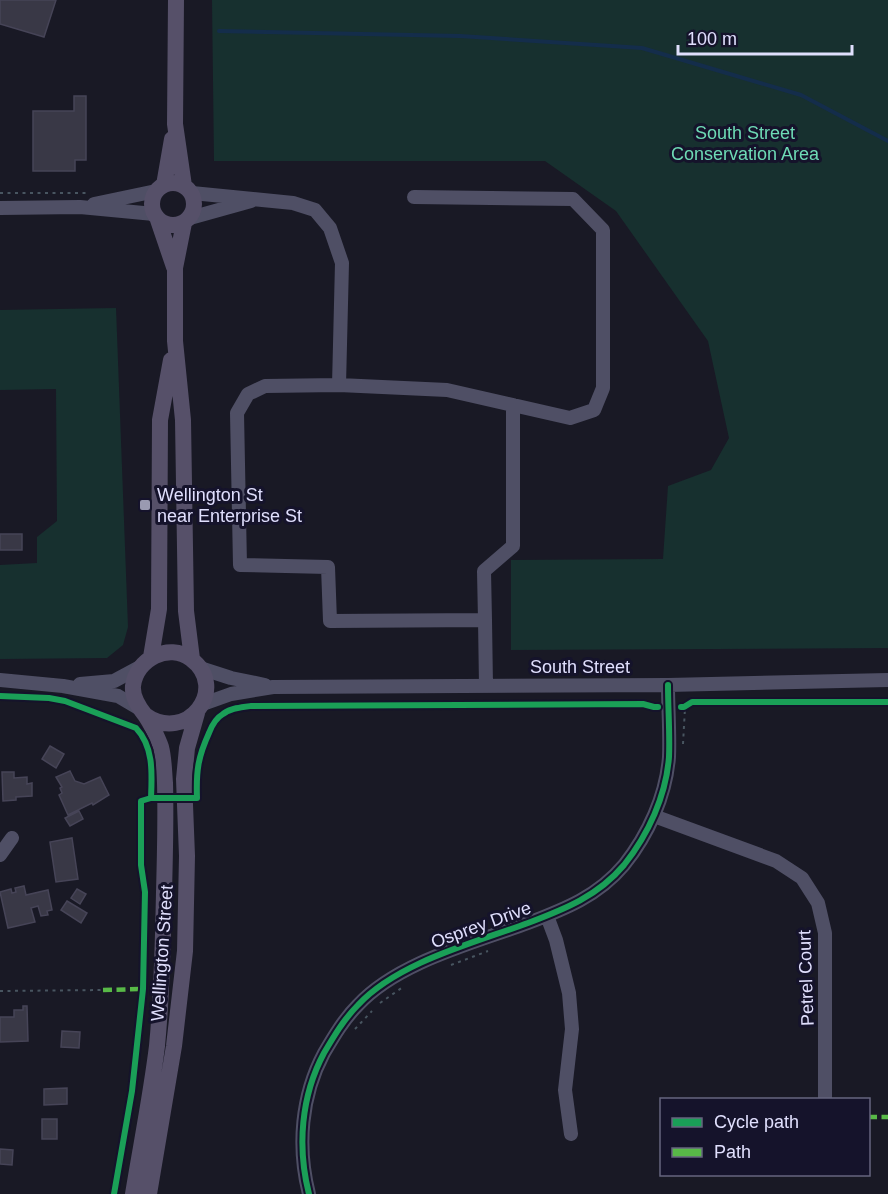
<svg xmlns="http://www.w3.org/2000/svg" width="888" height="1194" font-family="Helvetica,sans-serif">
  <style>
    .green { fill: #17302f }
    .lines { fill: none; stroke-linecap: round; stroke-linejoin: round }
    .stream { stroke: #142d4b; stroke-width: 4 }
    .building { fill: #393846; stroke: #464457; stroke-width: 1.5 }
    .path { stroke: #485560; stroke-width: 2; stroke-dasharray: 3 4.5; stroke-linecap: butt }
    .minor { stroke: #4f4f65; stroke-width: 14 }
    .major { stroke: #565069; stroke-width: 16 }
    .quiet { stroke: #58b947; stroke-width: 4.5; stroke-dasharray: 9 4.5; stroke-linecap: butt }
    .cycleway-casing { stroke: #15132b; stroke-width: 10 }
    .cycleway { stroke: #1a9f57; stroke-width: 6 }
    .poi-dot { fill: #9a9ab1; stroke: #15132b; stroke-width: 2 }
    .labels { text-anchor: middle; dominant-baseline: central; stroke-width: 6; stroke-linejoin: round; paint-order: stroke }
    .park-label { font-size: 18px; fill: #6edab5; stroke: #15132b }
    .poi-label { font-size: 18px; fill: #e0dffd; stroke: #15132b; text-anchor: start }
    .street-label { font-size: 18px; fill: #e0dffd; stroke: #15132b }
  </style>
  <rect width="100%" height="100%" fill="#191925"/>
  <path class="green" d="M212,0H888V648L511,650V560L663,559L668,486L711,470L729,438L708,341L616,211L545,161H214Z
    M116,308L128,627L123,645L107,658L0,659V565L37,563V537L57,521L56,389L0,390V310Z"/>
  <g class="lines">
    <path class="stream" d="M219,31L460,36L642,48L801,95L888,141"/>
  </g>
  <path class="building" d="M0,0H56L44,37L0,24Z
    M74,96H86V160H75V171H33V111H74Z
    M0,534H22V550H0Z
    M50,746L64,754L56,768L42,759Z
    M70,771L75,781L84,784L100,777L109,795L93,805L92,803L68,815L59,795L62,793L60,788L62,787L56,777Z
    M2,772H14V778L27,777V784L32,783V796L16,797V800L3,801Z
    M79,811L83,819L70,826L65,818Z
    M72,838L78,879L56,882L50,842Z
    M24,886L26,895L48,890L52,910L47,911L48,915L41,916L38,906L31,908L35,922L8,928L0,892L11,889L12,893L16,892L15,888Z
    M77,889L86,894L80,904L71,898Z
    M67,901L87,913L81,923L61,910Z
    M23,1006H27L28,1041L0,1042V1017H14V1010H23Z
    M62,1031L80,1032L79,1048L61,1047Z
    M67,1088V1104L44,1105V1089Z
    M42,1119H57V1139H42Z
    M0,1149L13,1150L12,1165L0,1164Z"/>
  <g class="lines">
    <path class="path" d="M0,193H87
      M681,707H684L692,702H888
      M204,744C216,718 221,710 251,706L643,704L655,707
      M683,744L685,708
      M451,965L488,951
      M0,991L103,990
      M380,1003L403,987
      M355,1029L372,1011"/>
    <path class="minor" d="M192,193L293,203L315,210L330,228L342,263L339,385
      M414,197L573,199L603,230V388L594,410L570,418L447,390L339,385L265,386L248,394L237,413L240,565L328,567L330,621L485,620L486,686
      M94,204L156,191
      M0,208L80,207L154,214
      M190,218L251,201
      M485,620L484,571L513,546V405
      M200,668L231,678L265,685
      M0,680L63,686L118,696L140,709
      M80,684L114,681L140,667
      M203,704L231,694L273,687L668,685L888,680
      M654,816L776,861L802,878L818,903L825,933V1100
      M0,855L12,838
      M547,916L556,940L569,993L572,1029L565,1090L571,1134
      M309,1194C297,1147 301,1096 324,1053C334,1036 344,1019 358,1005C398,962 474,943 528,923C565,909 598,896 624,865C648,835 666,796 669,757C670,733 668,709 668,685"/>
    <path class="major" d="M176,0L175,124L184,186
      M152 204a21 21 0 1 1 42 0a21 21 0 1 1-42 0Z
      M164,185L172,139
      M158,220L174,267
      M184,223L175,268V341L183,420L186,611L192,659
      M151,657L159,609L160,420L171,360
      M133,1194C141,1145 151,1095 157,1046C162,995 163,944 164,892C165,856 166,819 165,783C164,772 164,758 161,747C158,738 150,722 145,715C138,706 132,697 133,686C136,659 169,642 191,659C230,688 187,745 145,715
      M149,1194L174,1046L185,951L187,856L184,779L187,748L197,713"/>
    <path class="quiet" d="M103,990L143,989
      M868,1117H888"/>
    <defs>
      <path id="cycleway" d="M0,696L49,698L65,701L136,728C154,747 152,774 151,798
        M681,707H684L692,702H888
        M114,1194L132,1091L143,989L145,892L141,865V801L151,798H197C196,771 198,757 209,733C212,725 216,718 223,714C231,708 242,707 251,706L643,704L654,707H658
        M309,1194C297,1147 301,1096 324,1053C334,1036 344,1019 358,1005C398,962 474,943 528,923C565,909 598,896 624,865C648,835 666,796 669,757C670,733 668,709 668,685"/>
    </defs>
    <use href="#cycleway" class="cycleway-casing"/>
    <use href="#cycleway" class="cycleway"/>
  </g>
  <rect class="poi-dot" x="139" y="499" width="12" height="12" rx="3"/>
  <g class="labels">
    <g class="park-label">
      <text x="745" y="133">South Street<tspan x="745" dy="21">Conservation Area</tspan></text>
    </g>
    <g class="poi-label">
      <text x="157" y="495">Wellington St<tspan x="157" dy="21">near Enterprise St</tspan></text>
    </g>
    <g class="street-label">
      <text x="580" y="667">South Street</text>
      <text transform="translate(481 925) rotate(-20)">Osprey Drive</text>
      <text transform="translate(162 953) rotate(-86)">Wellington Street</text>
      <text transform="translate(806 978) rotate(-92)">Petrel Court</text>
    </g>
  </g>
  <rect x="660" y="1098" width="210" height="78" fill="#15132b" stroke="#66657f" stroke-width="1.5"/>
  <rect x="672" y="1118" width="30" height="9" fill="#1a9f57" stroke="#66657f" stroke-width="1.5"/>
  <text x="714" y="1128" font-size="18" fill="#e0dffd">Cycle path</text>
  <rect x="672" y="1148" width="30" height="9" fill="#58b947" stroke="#66657f" stroke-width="1.5"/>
  <text x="714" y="1158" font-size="18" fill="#e0dffd">Path</text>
  <path d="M678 45v9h174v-9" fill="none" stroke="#e0dffd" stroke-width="3"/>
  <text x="687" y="45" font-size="18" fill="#e0dffd" stroke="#15132b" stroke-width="4.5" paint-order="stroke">100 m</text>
</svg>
